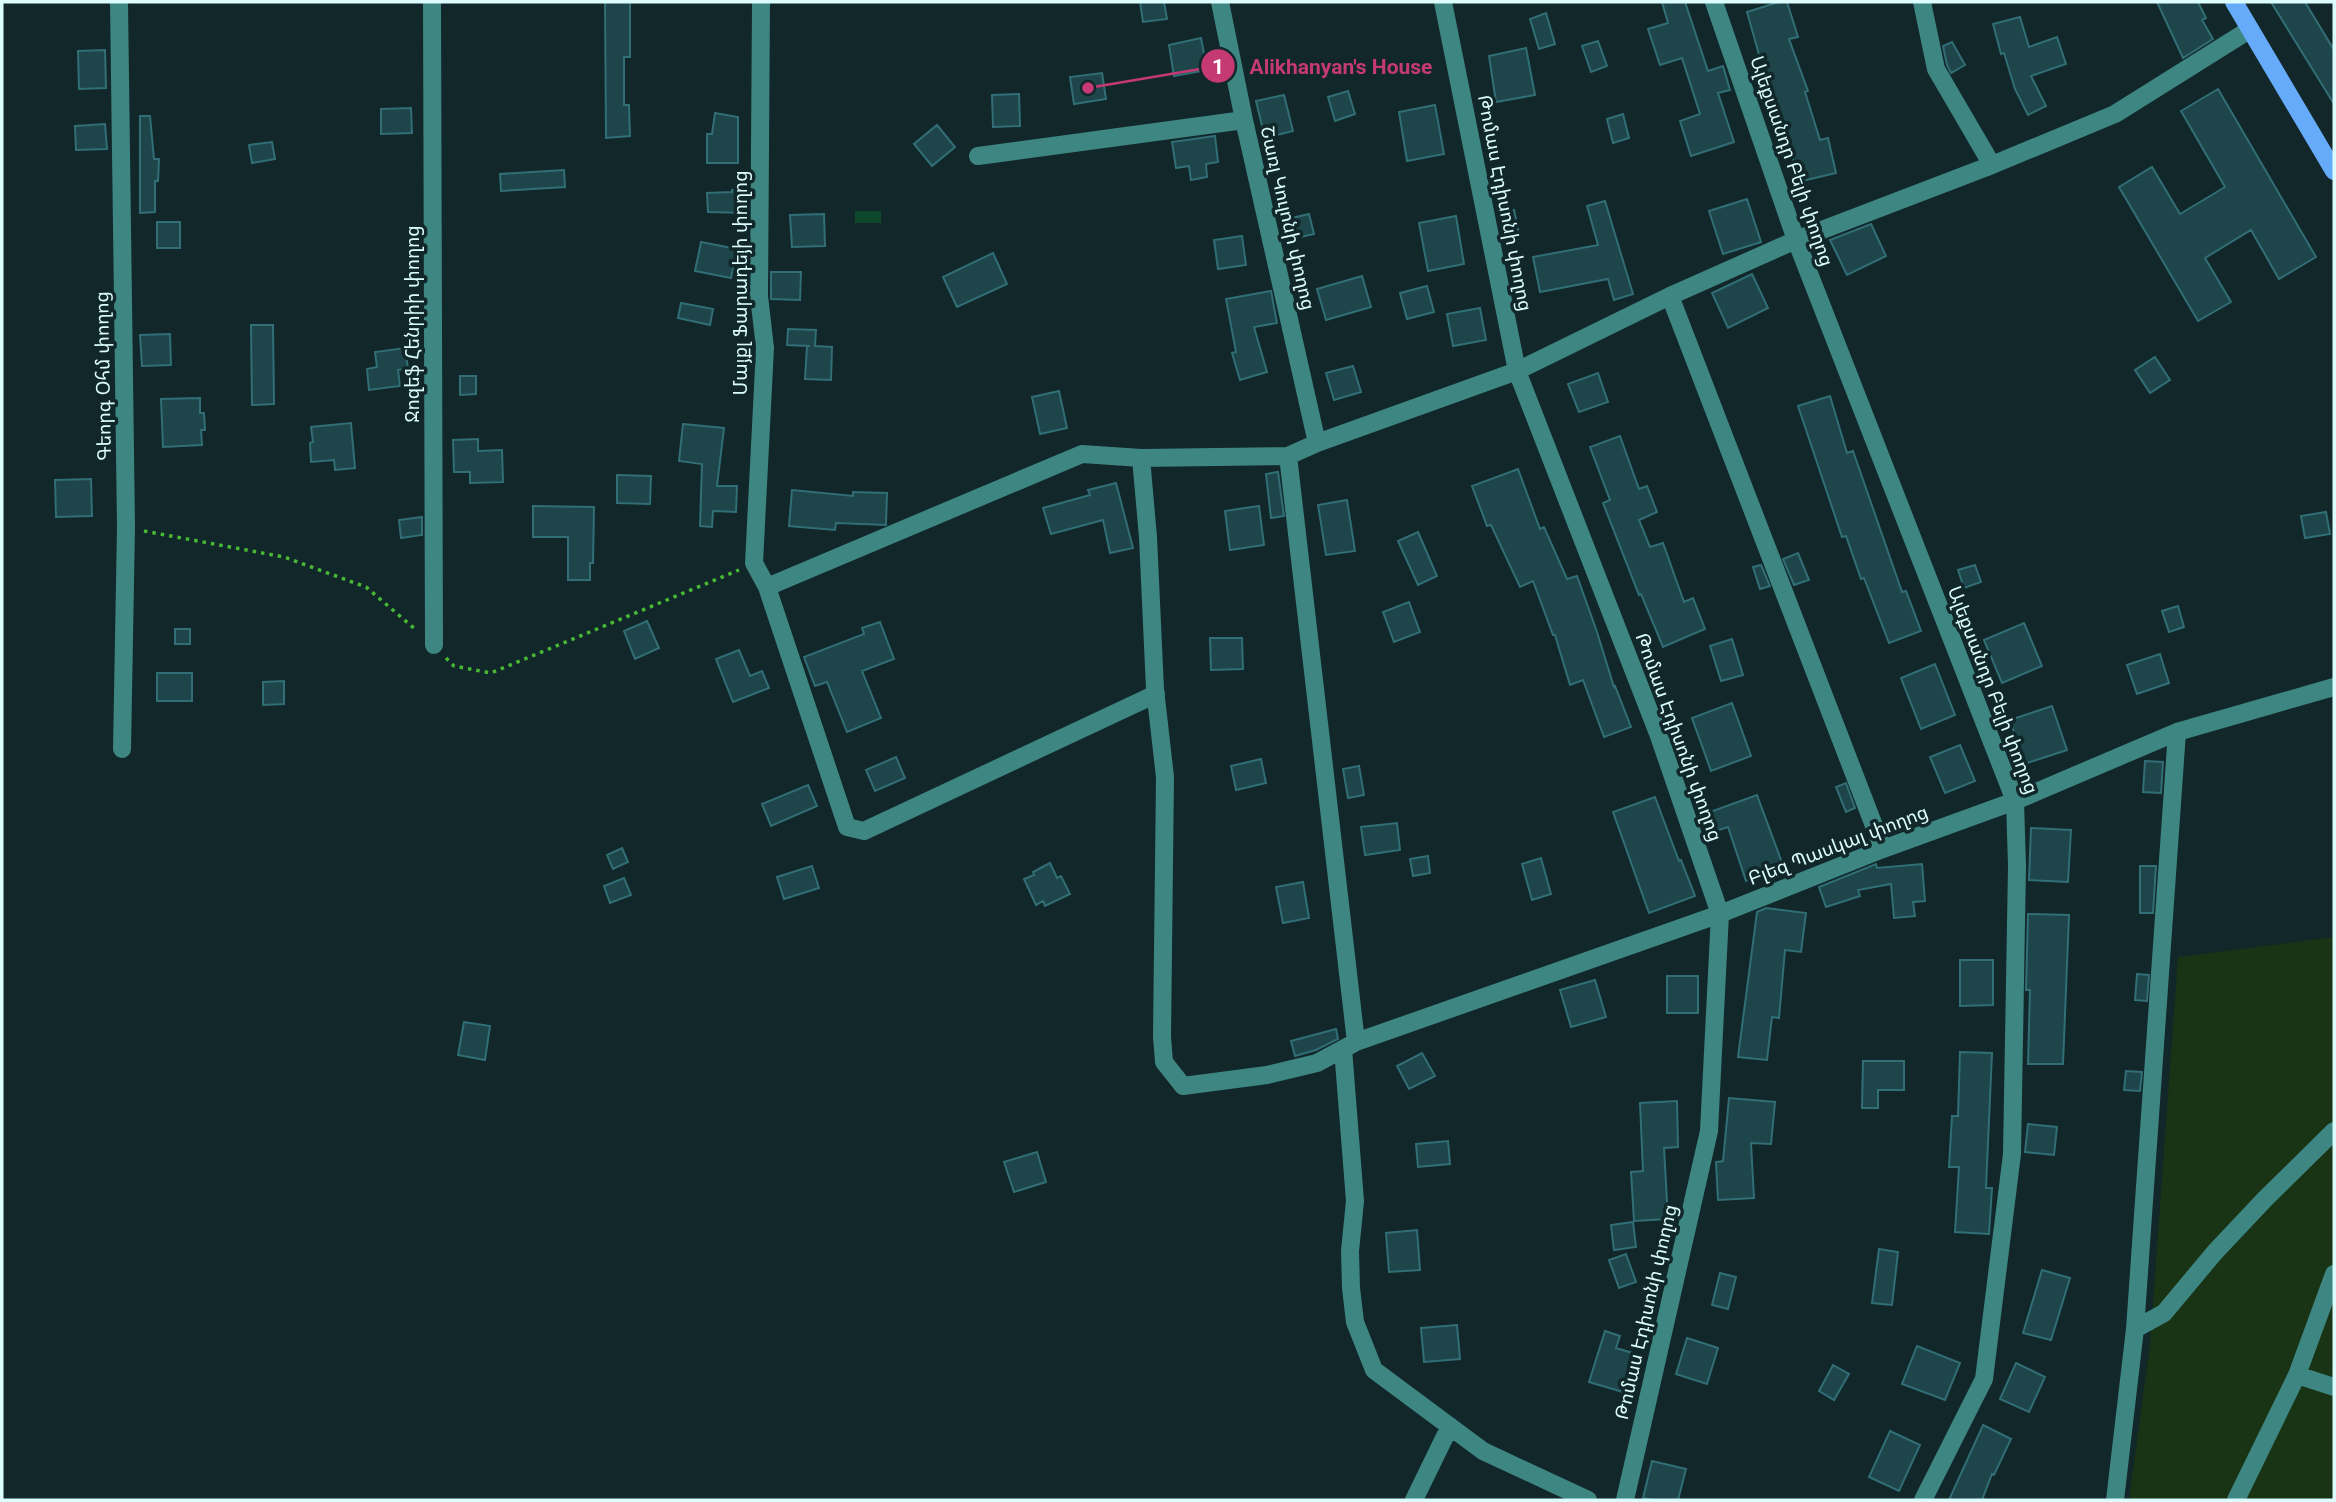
<svg xmlns="http://www.w3.org/2000/svg" width="2336" height="1502" font-family="Roboto,'Noto Sans Armenian',sans-serif">
  <style>
    .green { fill: #193315 }
    .water { fill: #0d472c }
    .building { fill: #1e4549; stroke: #316e75; stroke-width: 2 }
    .lines { fill: none; stroke-linecap: round; stroke-linejoin: round }
    .path { stroke: #49b835; stroke-width: 3.5; stroke-dasharray: 3.5 5; stroke-linecap: butt }
    .minor { stroke: #3e8682; stroke-width: 18 }
    .major { stroke: #66abf9; stroke-width: 18 }
    .labels { text-anchor: middle; dominant-baseline: central; stroke-width: 7; stroke-linejoin: round; paint-order: stroke }
    .street-label { font-size: 19px; fill: #dbfdfe; stroke: #112729 }
    .leader { fill: none; stroke: #c63a73; stroke-width: 2.5 }
    .callout-dot { fill: #c63a73; stroke: #112729; stroke-width: 2.5 }
    .mark-label { font-size: 21px; text-anchor: middle; font-weight: bold; fill: #fff }
    .callout-label { font-size: 21px; text-anchor: middle; font-weight: bold; fill: #c63a73; stroke: #112729; stroke-width: 7; stroke-linejoin: round; paint-order: stroke }
  </style>
  <rect width="100%" height="100%" fill="#112729"/>
  <path class="green" d="M2334,937V1500H2129L2150,1345L2178,957Z"/>
  <path class="water" d="M855,211H881V223H855Z"/>
  <path class="building" d="M605,2H630V57H624V105H629L630,136L606,138Z
    M1140,2H1164L1167,19L1143,22Z
    M1662,2H1685L1708,71L1723,66L1730,90L1718,93L1734,142L1691,156L1680,121L1700,114L1682,58L1660,65L1648,29L1668,23Z
    M1779,2H1787L1798,37L1789,39L1808,91L1805,92L1820,140L1828,138L1836,173L1798,182L1788,137L1765,76L1747,12Z
    M2157,2H2198L2206,18L2202,20L2213,39L2183,58Z
    M2271,2H2305L2334,50V104Z
    M1546,13L1555,44L1539,49L1530,19Z
    M2020,17L2029,47L2057,37L2066,64L2031,76L2046,106L2028,115L2015,89L2004,53L2001,54L1993,24Z
    M1201,38L1207,70L1174,76L1169,45Z
    M1598,41L1607,66L1591,72L1582,46Z
    M1952,42L1965,65L1951,73L1947,65L1943,46Z
    M1526,48L1535,95L1496,102L1489,56Z
    M105,50L106,88L79,89L78,51Z
    M1102,73L1106,99L1074,104L1070,77Z
    M2218,89L2316,257L2279,279L2251,230L2205,258L2231,302L2198,321L2119,187L2152,167L2180,214L2225,187L2181,111Z
    M1348,91L1355,114L1335,121L1328,97Z
    M1019,94L1020,126L993,127L992,95Z
    M1284,95L1293,131L1265,138L1256,101Z
    M1435,105L1444,154L1407,161L1399,112Z
    M411,108L412,133L381,134V109Z
    M715,113L738,117V163H707V134H712Z
    M1623,114L1629,138L1613,143L1607,119Z
    M140,116H150L154,159H159L158,181H155V212L140,213Z
    M105,124L107,149L76,150L75,126Z
    M937,125L955,147L932,166L914,144Z
    M1215,136L1218,162L1206,164L1207,177L1191,180L1189,166L1176,168L1172,142Z
    M272,142L275,159L252,163L249,145Z
    M564,170L565,187L501,191L500,174Z
    M747,189L748,213L708,212L707,193L732,192V190Z
    M1747,199L1761,242L1723,254L1709,211Z
    M1605,201L1633,294L1614,300L1608,279L1540,292L1533,257L1598,245L1587,206Z
    M1514,210L1520,238L1506,242L1499,213Z
    M824,214L825,246L792,247L790,215Z
    M1309,214L1314,234L1287,240L1283,220Z
    M1456,216L1464,264L1428,271L1419,223Z
    M157,222H180V248H157Z
    M1871,224L1886,256L1847,275L1830,240Z
    M1242,236L1246,265L1218,269L1214,240Z
    M701,242L737,249L731,278L695,271Z
    M993,253L1007,284L957,307L943,277Z
    M771,272H801L800,300L771,299Z
    M1752,274L1768,308L1728,328L1712,293Z
    M1362,276L1371,307L1326,320L1317,289Z
    M1427,286L1434,312L1407,319L1400,293Z
    M1271,291L1277,323L1254,327L1267,372L1240,380L1232,353L1236,352L1226,299Z
    M681,303L713,309L710,325L678,318Z
    M1480,308L1486,340L1453,346L1447,314Z
    M251,325H273L274,404L252,405Z
    M788,329L816,330L815,346L832,347L831,380L805,379L807,346H810L787,345Z
    M170,334L171,365L142,366L140,335Z
    M405,348L408,368L398,370L400,386L369,390L367,369L377,367L375,352Z
    M2155,357L2170,380L2150,393L2135,370Z
    M1353,366L1361,392L1334,400L1326,373Z
    M1598,373L1608,402L1579,412L1568,384Z
    M460,376H476V394L460,395Z
    M1059,391L1067,428L1040,434L1032,397Z
    M1830,396L1847,453L1853,451L1902,592L1906,591L1921,631L1889,643L1864,578L1861,579L1846,536L1842,537L1798,406Z
    M200,398V413H204L205,430H201L202,445L163,447L161,399Z
    M351,423L355,468L335,470L334,460L311,462L310,443L313,442L311,427Z
    M683,424L724,428L717,486H737L736,512L713,511L712,527L700,526L702,464L679,461Z
    M1620,436L1639,489L1647,486L1657,512L1639,520L1650,547L1663,543L1684,602L1693,598L1705,629L1663,647L1641,594L1639,595L1603,503L1610,500L1590,447Z
    M478,439V451L502,450L503,482L470,483V472H454L453,440Z
    M1518,469L1540,529L1544,527L1567,579L1577,576L1597,632L1614,687L1615,686L1631,727L1604,737L1583,680L1570,685L1555,635H1553L1533,581L1520,587L1491,525L1487,526L1472,486Z
    M1278,472L1284,516L1271,518L1266,474Z
    M617,475L651,476L650,504L617,503Z
    M91,479L92,516L56,517L55,480Z
    M1116,483L1133,548L1110,553L1103,520L1051,534L1043,508L1090,495L1088,490Z
    M792,490L853,496V492L887,493L886,525L836,523L835,530L789,526Z
    M1347,500L1355,551L1326,555L1318,505Z
    M533,506L594,507L593,563H590V580H568V537H533Z
    M1259,506L1264,545L1230,550L1225,511Z
    M2326,512L2330,534L2305,538L2301,516Z
    M422,517V535L401,538L399,520Z
    M1418,532L1437,576L1418,585L1398,541Z
    M1798,553L1809,580L1794,585L1783,559Z
    M1761,565L1770,586L1760,589L1753,567Z
    M1975,565L1981,582L1964,588L1958,570Z
    M1409,602L1420,632L1394,642L1383,612Z
    M2178,606L2184,627L2169,632L2162,611Z
    M647,621L659,648L635,659L624,631Z
    M880,622L894,659L862,671L881,718L847,732L827,682L815,686L804,657L864,634L862,628Z
    M2024,623L2042,666L2002,683L1984,640Z
    M175,629H190V644H175Z
    M1210,638H1242L1243,669L1211,670Z
    M1732,639L1743,675L1721,681L1710,646Z
    M739,650L750,676L762,671L769,688L733,702L716,659Z
    M2160,654L2169,683L2137,694L2127,665Z
    M1935,664L1955,715L1921,729L1901,678Z
    M157,673H192V701H157Z
    M284,681V704L263,705V682Z
    M1732,703L1751,756L1711,771L1692,718Z
    M2052,706L2067,750L2024,764L2010,720Z
    M1960,745L1975,781L1945,793L1930,757Z
    M896,757L905,778L875,791L866,770Z
    M1261,759L1266,783L1236,790L1231,766Z
    M2145,761L2163,762L2161,793L2143,792Z
    M1359,766L1364,795L1348,798L1343,769Z
    M1846,783L1855,808L1846,812L1836,787Z
    M808,785L817,806L771,826L762,804Z
    M1757,795L1784,868L1746,881L1728,827L1716,831L1710,812Z
    M1655,797L1679,861L1681,860L1695,896L1649,913L1613,812Z
    M1397,823L1400,850L1365,855L1361,827Z
    M2031,828L2071,830L2068,882L2029,880Z
    M622,848L628,862L613,869L607,855Z
    M1428,856L1430,873L1413,876L1410,859Z
    M1541,858L1551,894L1532,900L1522,864Z
    M1050,863L1057,878L1061,876L1070,894L1045,906L1043,901L1036,905L1024,879L1034,875L1033,872Z
    M1876,864L1877,868L1922,864L1925,901L1913,902L1915,916L1894,918L1891,884L1858,890L1860,896L1826,907L1819,887Z
    M812,866L819,888L784,899L777,877Z
    M2140,866H2156L2153,913H2140Z
    M624,878L631,895L610,903L604,886Z
    M1303,882L1309,918L1283,923L1276,887Z
    M1766,908L1806,913L1801,952L1785,950L1779,1018L1772,1017L1767,1060L1738,1057L1757,912Z
    M2028,914L2069,915L2063,1064H2028L2030,990H2026Z
    M1960,960H1993V1005L1960,1006Z
    M2137,974L2149,975L2147,1001L2135,1000Z
    M1667,976H1698V1013H1667Z
    M1595,980L1606,1017L1571,1027L1560,990Z
    M464,1022L490,1026L485,1060L458,1055Z
    M1336,1029L1338,1039L1316,1050L1295,1056L1291,1041Z
    M1960,1052L1992,1053L1986,1188H1992L1989,1234L1955,1232L1959,1167H1949L1952,1116H1958Z
    M1422,1053L1435,1076L1409,1089L1397,1066Z
    M1863,1061H1904V1090H1878V1108H1862Z
    M2126,1071L2142,1072L2140,1091L2124,1090Z
    M1729,1098L1775,1102L1771,1144L1751,1143L1754,1198L1718,1200L1716,1162L1723,1161Z
    M1677,1101L1678,1147L1664,1148L1668,1219L1634,1221L1631,1172L1643,1171L1640,1103Z
    M2028,1124L2057,1127L2054,1155L2025,1152Z
    M1448,1141L1450,1164L1418,1167L1416,1144Z
    M1037,1152L1046,1182L1014,1192L1004,1162Z
    M1633,1222L1636,1247L1614,1250L1611,1225Z
    M1417,1230L1420,1270L1389,1272L1386,1233Z
    M1879,1249L1898,1252L1892,1305L1872,1303Z
    M1626,1254L1636,1282L1619,1288L1609,1260Z
    M2042,1270L2070,1278L2051,1340L2023,1333Z
    M1720,1273L1736,1277L1728,1309L1712,1305Z
    M1457,1325L1460,1359L1424,1362L1421,1328Z
    M1605,1331L1620,1336L1616,1348L1636,1354L1626,1393L1589,1382Z
    M1687,1338L1718,1348L1707,1384L1676,1374Z
    M1917,1346L1960,1363L1945,1400L1902,1384Z
    M2016,1363L2045,1377L2029,1412L2000,1399Z
    M1833,1365L1849,1374L1834,1400L1819,1391Z
    M1983,1425L2011,1439L1994,1475L1992,1474L1982,1500H1949Z
    M1890,1431L1920,1445L1899,1491L1869,1477Z
    M1652,1461L1686,1469L1678,1500H1653L1643,1498Z"/>
  <g class="lines">
    <path class="path" d="M144,531L284,557L366,587L415,629
      M446,658L454,666L491,673L739,570"/>
    <path class="minor" d="M119,2L126,527L122,749
      M432,2L434,645
      M761,2L759,296L765,348L754,563L767,587L1082,454L1141,458L1288,456L1317,443L1517,371L1670,296L1796,240L1992,165L2115,114L2249,30
      M1220,2L1244,120L1317,443
      M1443,2L1517,371L1659,736L1720,914L1709,1131L1625,1500
      M1714,2L1796,240L2015,801L2017,866L2012,1154L1984,1379L1923,1500
      M1922,2L1936,69L1992,165
      M978,156L1244,120
      M1670,296L1883,849
      M1288,456L1356,1042
      M1141,458L1148,537L1155,689L1165,777L1162,1037L1164,1062L1183,1086L1267,1075L1317,1063L1356,1042L1720,914L1883,849L2015,801L2177,732L2334,687
      M767,587L847,827L864,831L1156,694
      M1343,1049L1355,1201L1350,1251L1351,1288L1355,1322L1374,1370L1483,1451L1588,1500
      M2135,1329L2164,1313L2215,1252L2265,1199L2334,1131
      M2297,1375L2334,1387
      M1414,1500L1450,1426
      M2115,1500L2135,1329L2177,732
      M2236,1500L2297,1375L2334,1274"/>
    <path class="major" d="M2234,2L2334,171"/>
  </g>
  <g class="labels">
    <g class="street-label">
      <text transform="translate(1792 161) rotate(71)">Ալեքսանդր Բելի փողոց</text>
      <text transform="translate(1505 203) rotate(79)">Թոմաս Էդիսոնի փողոց</text>
      <text transform="translate(1288 218) rotate(77)">Շառլ Կուլոնի փողոց</text>
      <text transform="translate(740 283) rotate(-90)">Մայքլ Ֆարադեյի փողոց</text>
      <text transform="translate(412 324) rotate(-90)">Ջոզեֆ Հենրիի փողոց</text>
      <text transform="translate(103 376) rotate(-91)">Գեորգ Օհմ փողոց</text>
      <text transform="translate(1993 690) rotate(69)">Ալեքսանդր Բելի փողոց</text>
      <text transform="translate(1679 737) rotate(70)">Թոմաս Էդիսոնի փողոց</text>
      <text transform="translate(1838 845) rotate(-21)">Բլեզ Պասկալ փողոց</text>
      <text transform="translate(1646 1312) rotate(-77)">Թոմաս Էդիսոնի փողոց</text>
    </g>
  </g>
  <path class="leader" d="M1088 88L1218 66"/>
  <g class="callout-dot">
    <circle cx="1088" cy="88" r="7"/>
    <circle cx="1218" cy="66" r="18"/>
  </g>
  <g class="mark-label">
    <text x="1218" y="74">1</text>
  </g>
  <g class="callout-label">
    <text x="1341" y="74">Alikhanyan's House</text>
  </g>
  <rect width="2336" height="1502" fill="none" stroke="#dbfdfe" stroke-width="7"/>
</svg>
